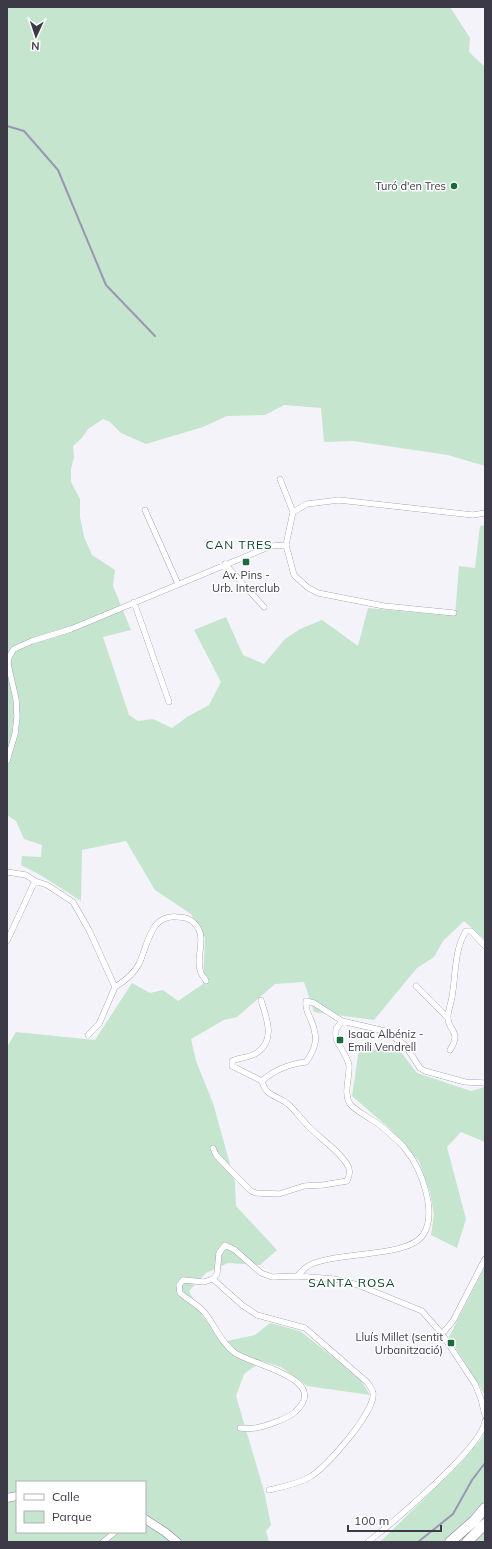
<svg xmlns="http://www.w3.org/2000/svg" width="492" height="1549" font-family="Mulish,sans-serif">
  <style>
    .green { fill: #c5e5ce; fill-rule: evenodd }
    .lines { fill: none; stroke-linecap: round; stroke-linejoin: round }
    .stream { stroke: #9a96b3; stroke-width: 2 }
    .street-casing { stroke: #847f9e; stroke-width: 6 }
    .secondary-casing { stroke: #847f9e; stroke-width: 9 }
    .highway-casing { stroke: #847f9e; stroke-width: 11 }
    .street { stroke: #fff; stroke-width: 5.5 }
    .secondary { stroke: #fff; stroke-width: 8 }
    .highway { stroke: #fff; stroke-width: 10 }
    .poi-dot { fill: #186c3e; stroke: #fff; stroke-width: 1.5 }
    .labels { text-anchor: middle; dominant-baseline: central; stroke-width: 3; stroke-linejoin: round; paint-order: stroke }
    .poi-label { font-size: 11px; fill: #3c3a47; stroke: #fff; text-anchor: end }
    .neighbourhood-label { font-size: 12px; letter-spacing: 1px; fill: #003d1e; stroke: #fff }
  </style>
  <rect width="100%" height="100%" fill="#f4f3fa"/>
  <path class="green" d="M7,7H450L470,38L469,52L485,67V466L448,455L353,441L324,442L321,408L284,405L265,415L227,416L203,427L146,444L121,433L110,422L103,419L88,429L82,438L73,446L74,457L71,469V482L80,499V517L84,537L92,555L115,570L113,586L131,630L103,637L129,715L138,721L153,719L172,728L187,717L209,705L221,682L194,630L226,617L243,655L264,664L285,639L300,629L322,620L358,646L368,608L455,616L459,566L475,568L480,526L485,525V940L464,921L443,941L434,957L417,968L374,1020L314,1012L304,982L275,984L237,1017L224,1020L191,1039L196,1061L213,1103L235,1182L236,1206L277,1250L260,1265L228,1263L206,1273L189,1291L201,1314L222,1342L255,1335L270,1323L300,1331L359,1377L370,1395L307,1386L281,1367L262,1361L244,1374L236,1396L264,1491L271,1525L266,1531L269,1542H7V1047L16,1032L95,1040L132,983L150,993L163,990L178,1001L203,984L205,938L191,914L155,890L126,841L82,850L81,901L42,876L21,865L22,856L41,857L42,845L24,839L16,821L7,815ZM17,1482H145V1532H17Z
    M359,1049L400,1051L417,1073L471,1091L485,1087V1142L461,1132L447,1147L466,1219L457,1248L431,1235L434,1215L430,1192L419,1161L389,1128L352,1096Z
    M485,1266V1395L449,1337Z
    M485,1431V1542H380L460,1464L482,1438Z"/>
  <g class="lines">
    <path class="stream" d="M7,126L24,131L58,170L106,285L155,336
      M418,1542L453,1514L472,1480L485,1463"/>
    <defs>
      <path id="street" d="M280,479L293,512
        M145,510L178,584
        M225,564L264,607
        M134,602L169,702
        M454,613L384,606L318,593L307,587L294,575L286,545L293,512L307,504L339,500L473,515L485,513
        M7,761L15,734L17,717L16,699L8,664L9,657L14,649L32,641L71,629L271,546L286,545
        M7,872L26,875L35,881L47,885L73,902L89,930L115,987L99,1024L88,1035
        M7,941L35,881
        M416,986L447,1017
        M115,987C125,981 133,975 139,964C148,945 150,914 177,917C183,917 190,918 194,923C209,937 194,957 201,973C202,976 205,978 206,981
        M261,1000C266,1017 276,1039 258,1052C251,1058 240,1057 232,1061V1066L262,1081
        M450,1050C463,1030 446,1030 448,1016C448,1010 451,1004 452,997C456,975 454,950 466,931H471L485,946
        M213,1148L216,1155L231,1171L251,1191L256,1193L279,1194L304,1186L323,1185L347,1181C350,1175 351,1170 347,1164C338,1150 321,1139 309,1127C302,1120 295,1110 288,1104C277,1095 266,1097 262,1081C275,1069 290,1064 306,1062C317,1047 318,1037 311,1020C308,1013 305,1009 306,1001L314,1003L342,1021L385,1031L405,1045L420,1068L425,1071L465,1082L485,1083
        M297,1276C301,1273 304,1268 308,1266C334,1251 408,1258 423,1235C438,1213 421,1168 406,1150C402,1144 396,1139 391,1135C385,1129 379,1124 372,1120C365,1115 356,1111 350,1104C343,1093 350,1077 349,1065C347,1056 341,1049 337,1041C335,1037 336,1033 336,1029L342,1021
        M213,1279L217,1274L219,1253L225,1245L235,1250L261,1273L272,1277L297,1276L334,1279L358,1285L422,1311L442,1334L475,1384L481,1399L485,1415
        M213,1279L242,1305L257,1315L305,1328L367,1382C369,1385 373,1390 373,1393C376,1411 326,1468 310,1477C298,1484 282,1487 269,1490
        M213,1279L204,1282L183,1280L179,1285L180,1293C187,1299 198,1305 204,1312C215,1325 221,1343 235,1353C252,1365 332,1379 295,1412C289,1418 264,1427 255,1428C250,1429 245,1428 240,1428
        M442,1334L453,1321L485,1259
        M103,1542L115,1532
        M368,1542C391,1524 483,1447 485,1421"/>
      <path id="secondary" d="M7,1498L17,1496
        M145,1519L165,1532L177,1542"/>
      <path id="highway" d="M450,1542L474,1521L485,1508
        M467,1542L485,1524"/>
    </defs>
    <use href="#street" class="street-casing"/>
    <use href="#secondary" class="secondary-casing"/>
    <use href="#highway" class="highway-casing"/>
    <use href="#street" class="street"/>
    <use href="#secondary" class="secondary"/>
    <use href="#highway" class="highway"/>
  </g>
  <g class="poi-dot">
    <circle cx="454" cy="186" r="4"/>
    <rect x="242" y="558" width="8" height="8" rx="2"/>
    <rect x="336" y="1036" width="8" height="8" rx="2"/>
    <rect x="447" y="1339" width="8" height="8" rx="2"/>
  </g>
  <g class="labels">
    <g class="poi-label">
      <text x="446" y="186">Turó d'en Tres</text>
      <text x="246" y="575" text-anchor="middle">Av. Pins -<tspan x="246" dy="13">Urb. Interclub</tspan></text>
      <text x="348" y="1034" text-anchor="start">Isaac Albéniz -<tspan x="348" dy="13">Emili Vendrell</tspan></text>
      <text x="443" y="1337">Lluís Millet (sentit<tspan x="443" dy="13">Urbanització)</tspan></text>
    </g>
    <g class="neighbourhood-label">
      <text x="239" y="544">CAN TRES</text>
      <text x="352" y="1282">SANTA ROSA</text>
    </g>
  </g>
  <rect width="492" height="1549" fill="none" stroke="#3c3a47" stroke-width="16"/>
  <rect x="16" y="1481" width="130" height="52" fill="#ffffff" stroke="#b1b0b5"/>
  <rect x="24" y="1494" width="20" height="6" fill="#ffffff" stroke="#b1b0b5"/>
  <text x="52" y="1501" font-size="12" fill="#3c3a47">Calle</text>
  <rect x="24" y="1511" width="20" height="12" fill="#c5e5ce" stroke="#b1b0b5"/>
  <text x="52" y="1521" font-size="12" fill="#3c3a47">Parque</text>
  <g transform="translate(36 36) rotate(183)" stroke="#ffffff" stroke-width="3" paint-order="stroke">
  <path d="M0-3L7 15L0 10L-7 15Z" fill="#3c3a47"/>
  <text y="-6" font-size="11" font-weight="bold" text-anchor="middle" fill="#3c3a47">N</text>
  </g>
  <path d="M348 1525v6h93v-6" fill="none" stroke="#3c3a47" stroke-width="2"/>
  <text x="354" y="1525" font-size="12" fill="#3c3a47" stroke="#ffffff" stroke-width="3" paint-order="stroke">100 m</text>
</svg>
